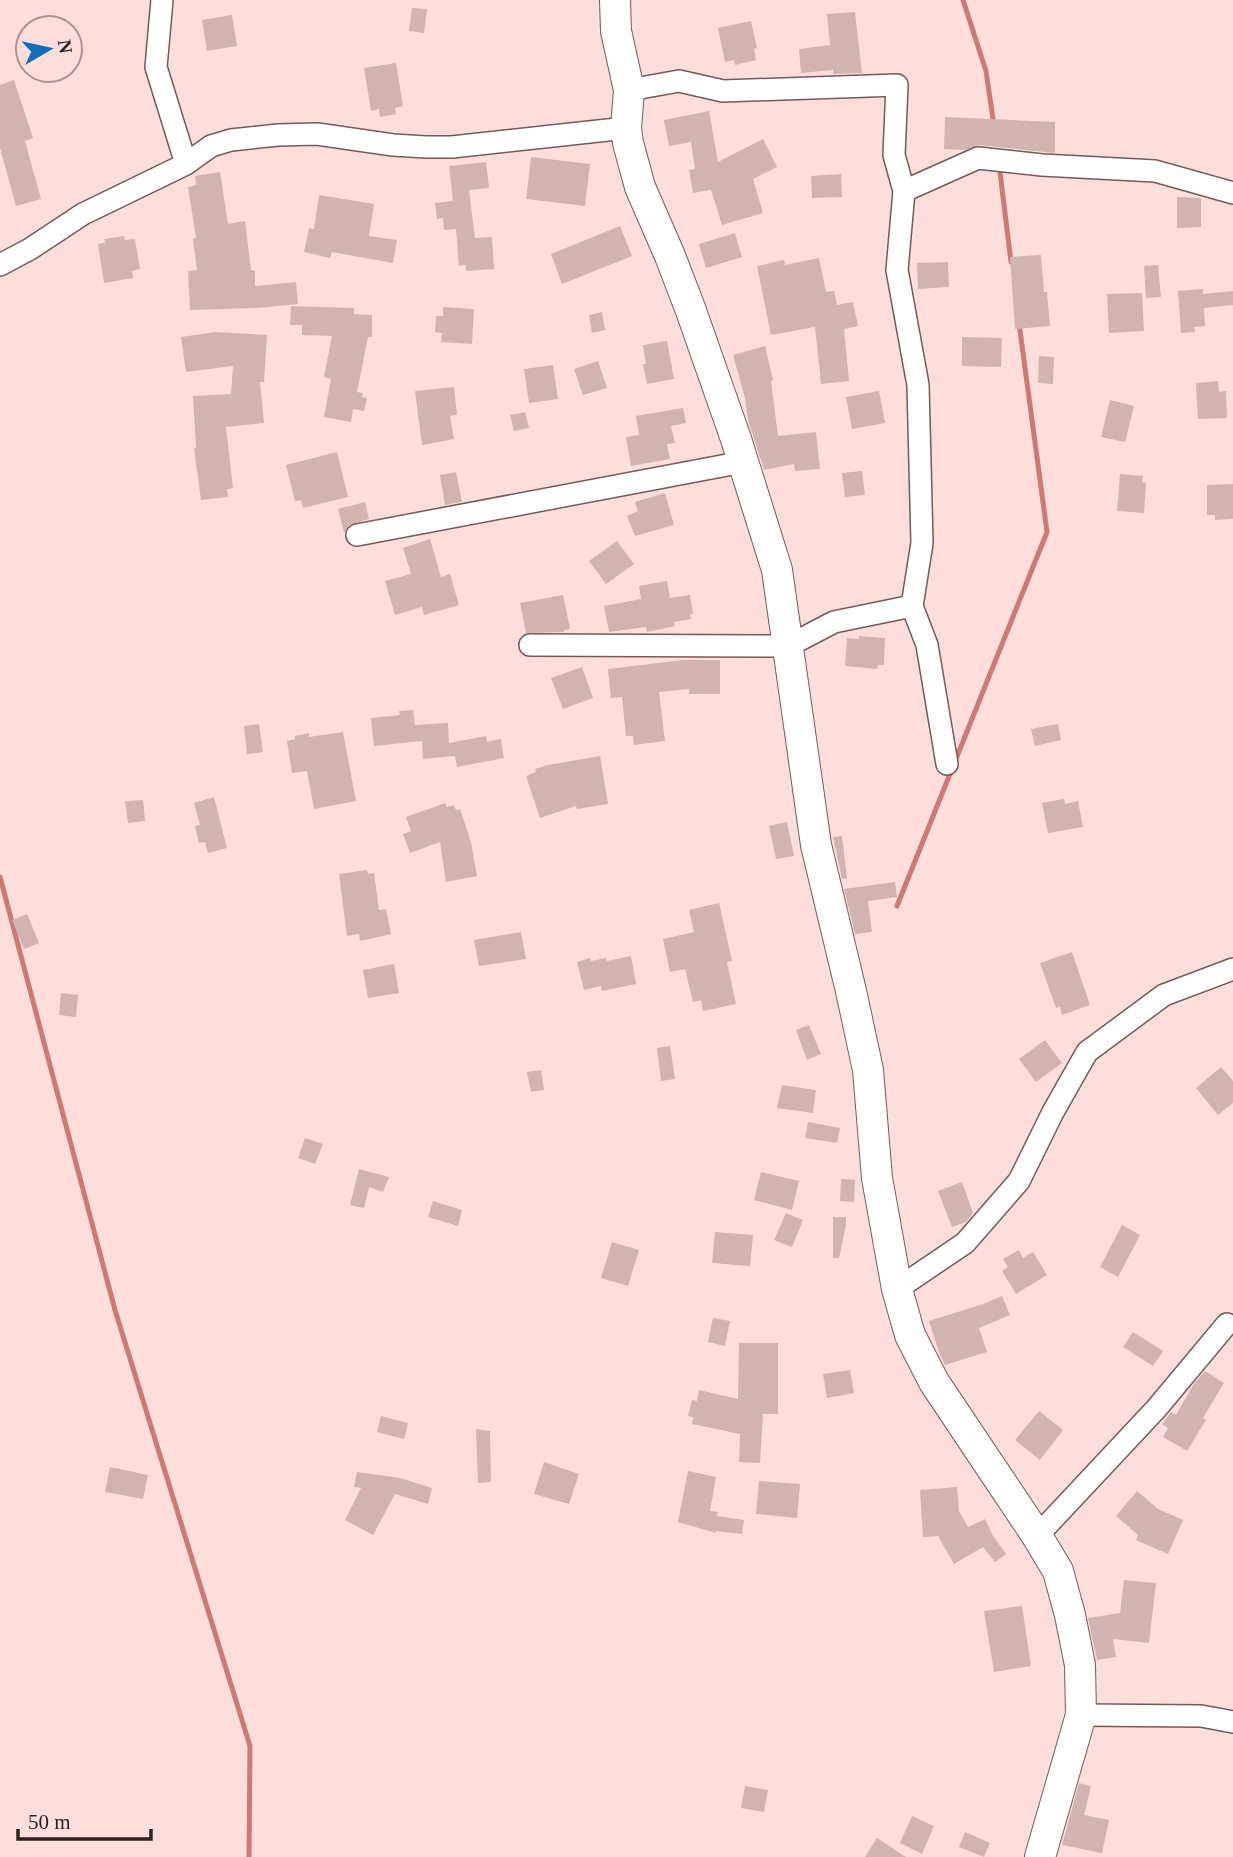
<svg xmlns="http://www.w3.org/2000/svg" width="1233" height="1857" font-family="'Times New Roman',serif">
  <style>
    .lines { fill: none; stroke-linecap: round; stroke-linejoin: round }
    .stream { stroke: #cd7a74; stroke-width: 5 }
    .building { fill: #d1b3b0 }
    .street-casing { stroke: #755a58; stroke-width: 24 }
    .secondary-casing { stroke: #755a58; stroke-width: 32 }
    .street { stroke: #fff; stroke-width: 21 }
    .secondary { stroke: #fff; stroke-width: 30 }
  </style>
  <rect width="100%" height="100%" fill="#fededb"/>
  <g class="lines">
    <path class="stream" d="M963,0L986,71L994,126
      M999,164L1011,262
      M0,877L115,1310L250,1746L249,1857
      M897,906L1047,532L1019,323"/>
  </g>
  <path class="building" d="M412,8L427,9L424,33L409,31Z
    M855,12L862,73L833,74V70L801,73L799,49L830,45L827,14Z
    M232,15L237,46L207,51L202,20Z
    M751,21L757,48L754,49L756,60L735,65L734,60L725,62L718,28Z
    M396,63L403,106L395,108L396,114L380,117L379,109L371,111L364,68Z
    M14,80L33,138L25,141L41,199L16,206L0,148V85Z
    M709,111L718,162L763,139L777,167L753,179L763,213L722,225L711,190L693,193L689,170L695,169L691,142L669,146L664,120Z
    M945,117L1055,122V153L979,145L965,150L944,149Z
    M531,157L590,164L585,206L526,199Z
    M486,162L489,188L469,190L475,238L492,237L494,269L466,271V265L459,266L456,229L444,230L443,218L437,219L435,203L453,201L449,166Z
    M220,172L228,224L245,221L251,270L255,271V286L296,282L298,304L258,308L190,310L188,271L197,270L193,239L196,238L188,187L196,185L195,176Z
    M841,174L842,197L812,198L811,176Z
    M319,195L374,204L369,236L397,240L393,263L332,252L330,258L304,252L309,228L314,229Z
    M1177,197L1201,198V227L1177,228Z
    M620,226L632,256L562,284L551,254Z
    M735,233L742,257L706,268L699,244Z
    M124,236L125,240L135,239L140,269L132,271L133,278L104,283L98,244L105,243L104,239Z
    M1041,255L1044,292H1047L1050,326L1015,329L1010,257Z
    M819,258L826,292L834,291L837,305L853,302L858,326L844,329L849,381L821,384L815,327L771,335L757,266L784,260L785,265Z
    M948,262L949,287L918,289L917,263Z
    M1158,265L1161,297L1146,298L1144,266Z
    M1203,289V294L1233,291V305L1204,308L1205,326L1194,327L1195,332L1181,333L1178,291Z
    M1142,293L1144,331L1109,333L1107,294Z
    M291,306L354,308V314L372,315V337H368L357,392L363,393L362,397L367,398L364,411L353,409L351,422L324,417L331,379L324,377L332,336L302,335V325H290Z
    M443,307L474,309L472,344L441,342L442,333L435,332L436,316H443Z
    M602,312L605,330L592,333L589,315Z
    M216,332L267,335L264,382H260L264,423L226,427L233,488L227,489L228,497L201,500L194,448H196L193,396L231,394L233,366L186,372L181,337Z
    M962,337L1002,338L1001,367L962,366Z
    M667,341L674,379L647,384L643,364H646L643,345Z
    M765,346L773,380L771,381L778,436L816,432L820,469L795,471L794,464L764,470L748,420L745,398L733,355Z
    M1039,356L1054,357L1053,384L1038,383Z
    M598,361L607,388L583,395L574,369Z
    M553,365L558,399L529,403L524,369Z
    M1218,381L1219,392L1226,391L1227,418L1198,419L1196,383Z
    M454,387L457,415L450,416L454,439L422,445L415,391Z
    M879,391L885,423L852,429L846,397Z
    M1110,400L1134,406L1125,442L1101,437Z
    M683,408L686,423L671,426L675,443L667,444L670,459L631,466L626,437L639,435L636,416Z
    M525,412L529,428L514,431L510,415Z
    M337,452L348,497L303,508L301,500L295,501L286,465Z
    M862,471L865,495L845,497L842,473Z
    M456,472L462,502L445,505L440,475Z
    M1120,474L1143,476L1142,482L1146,483L1144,513L1117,511Z
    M1233,484V519L1215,520V515H1207V485Z
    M665,493L674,525L635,536L627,516L638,511L635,502Z
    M365,502L369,519L349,525L344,533L338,509Z
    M430,539L441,577L450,574L459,605L424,615L422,607L395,615L385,581L411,574L403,548Z
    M617,541L634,564L606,584L589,561Z
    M667,581L670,598L690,595L693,614H690L691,619L674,622L675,626L647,632L646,627L609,632L604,606L641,599L639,586Z
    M563,595L570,629L564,630V632L526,633L520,603Z
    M859,636L885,638L884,665H878L877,669L845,666L847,638L859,639Z
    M683,660H720V694H689V689L659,692L665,741L634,745L633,736H626L622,697L611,698L608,669Z
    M582,667L593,698L563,709L551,678Z
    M413,710L415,725L448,723L449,743L486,736L487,742L501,739L504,758L457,767L455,756L423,759L422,741L374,746L371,718L400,715L399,711Z
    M259,724L263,752L247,754L244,726Z
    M1058,724L1061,740L1035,746L1031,729Z
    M343,732L356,801L314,809L307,771L292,773L287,741L295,739V736L309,733V737Z
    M600,756L608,804L577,809L576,806L540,818L526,776L536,772L535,769L548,765Z
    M214,797L227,848L208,853L205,842L199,843L195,826L200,825L194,803Z
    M1064,799L1065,804L1078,801L1083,827L1048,833L1042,803Z
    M143,800L145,821L128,823L125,801Z
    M445,803L447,807L454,805L456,810L460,809L471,842L477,876L446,882L440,842L410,853L403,834L411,831L406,817Z
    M787,822L794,856L776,859L769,826Z
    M842,836L847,878L842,879L833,837Z
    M367,870L368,874L374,873L379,910L386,909L391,934L360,941L359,934L347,936L339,874Z
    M895,882L897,897L868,901L872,932L855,934L844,889Z
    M719,903L732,961L727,962L736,1004L703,1011L701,1000L693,1002L685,969L670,972L663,939L694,932L689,910Z
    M27,914L39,943L24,949L12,920Z
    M521,932L526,959L479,966L474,940Z
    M1072,952L1090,1005L1062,1015L1060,1007L1056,1008L1040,963Z
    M631,956L636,984L602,991L601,986L584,990L577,962L590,958L591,961L606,958L607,961Z
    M394,964L399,993L368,998L363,970Z
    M61,993L78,995L76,1017L59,1015Z
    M809,1025L821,1054L807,1060L796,1030Z
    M1045,1040L1062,1063L1036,1082L1019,1059Z
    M670,1046L675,1079L661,1081L657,1048Z
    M1221,1067L1233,1081V1103L1218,1115L1196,1088Z
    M541,1070L544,1090L531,1092L527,1072Z
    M782,1085L816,1090L813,1113L777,1108Z
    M808,1122L840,1128L837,1143L805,1138Z
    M305,1138L323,1144L315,1164L298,1158Z
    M359,1169L389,1177L383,1192L369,1187L364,1208L350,1205Z
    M761,1172L799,1181L792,1210L754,1200Z
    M841,1179L855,1180L854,1202L840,1201Z
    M962,1182L973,1213L966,1222L952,1227L938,1191Z
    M433,1201L462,1210L458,1226L428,1217Z
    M786,1213L803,1220L792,1247L774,1240Z
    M833,1217H846V1225L839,1258H833Z
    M1122,1225L1140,1235L1118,1277L1100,1267Z
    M715,1232L753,1235L750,1266L712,1263Z
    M612,1242L639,1250L628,1286L601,1278Z
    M1019,1250L1023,1258L1033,1252L1047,1275L1016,1294L1002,1271L1008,1267L1003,1259Z
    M1002,1296L1010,1315L979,1328L987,1352L945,1365L940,1355L929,1321L983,1304Z
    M713,1318L730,1321L725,1346L708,1342Z
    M1133,1332L1163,1351L1153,1366L1123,1347Z
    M739,1343H778V1414H763L760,1463L739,1462L740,1434L692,1424L693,1417L688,1416L692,1400L697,1401L699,1390L738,1399Z
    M850,1370L854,1393L827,1398L823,1374Z
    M1205,1371L1224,1383L1203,1418L1206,1420L1187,1451L1163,1437L1168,1428L1162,1424L1171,1412L1176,1415L1193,1385Z
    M1039,1411L1063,1430L1040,1460L1015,1440Z
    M381,1416L408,1423L404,1439L377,1432Z
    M476,1429L490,1431L491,1482L478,1483Z
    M544,1462L579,1474L569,1504L534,1494Z
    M110,1467L148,1475L143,1499L105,1492Z
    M688,1471L716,1477L710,1511L718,1512L717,1516L744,1520L742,1534L716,1531V1533L678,1522Z
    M357,1472L400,1478L432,1488L428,1504L395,1494L373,1535L345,1520L361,1488L354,1487Z
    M759,1481L800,1484L797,1518L756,1514Z
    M957,1487L959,1511L968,1527L985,1519L993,1536L1006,1554L995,1562L983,1547L954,1564L938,1536L923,1537L920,1490Z
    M1137,1491L1158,1509L1183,1520L1168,1554L1136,1540L1138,1535L1116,1516Z
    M1124,1580L1156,1583L1149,1643L1113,1639L1116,1657L1097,1660L1088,1618L1120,1613Z
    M1022,1606L1031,1666L994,1672L984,1611Z
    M1079,1783L1091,1786L1084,1815L1109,1820L1102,1853L1062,1845Z
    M745,1786L768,1790L764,1812L741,1808Z
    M912,1816L934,1826L922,1854L900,1843Z
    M965,1832L990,1843L984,1857L959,1847Z
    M877,1838L906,1857H865Z"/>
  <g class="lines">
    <defs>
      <path id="street" d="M162,0L156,67L186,164
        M629,90L679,81L723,91L897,85L894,155L904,191
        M0,265L30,249L83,214L186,164L211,146L231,140L278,135L317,134L393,145L426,147H452L626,128
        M357,535L743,462
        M912,606L922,543L918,385L897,270L904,191L978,158L1042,165L1155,171L1233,193
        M530,645L788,646L834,622L912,606L927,645L947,764
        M897,1289L965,1243L1019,1181L1053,1112L1087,1052L1164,995L1233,969
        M1037,1536L1156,1409L1227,1324
        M1081,1715L1201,1716L1233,1722"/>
      <path id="secondary" d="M615,0L616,31L629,90L626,128L628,143L640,187L670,256L690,308L736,439L777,570L816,845L851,991L868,1070L877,1178L897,1289L910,1335L934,1382L1037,1536L1058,1571L1070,1615L1080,1665L1081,1715L1040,1857"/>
    </defs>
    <use href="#street" class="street-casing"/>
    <use href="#secondary" class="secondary-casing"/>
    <use href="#street" class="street"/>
    <use href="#secondary" class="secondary"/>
  </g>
  <g transform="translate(49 49) rotate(81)"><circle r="33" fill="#fededb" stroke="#ab9391" stroke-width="2"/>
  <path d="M0-5L12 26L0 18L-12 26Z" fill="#116fbc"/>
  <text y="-10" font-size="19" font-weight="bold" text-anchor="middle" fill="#2e2221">N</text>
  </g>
  <path d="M18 1829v10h133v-10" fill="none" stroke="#2e2221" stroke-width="3.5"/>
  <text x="28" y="1829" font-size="21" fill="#2e2221" stroke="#fededb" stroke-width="5" paint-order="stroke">50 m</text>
</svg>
